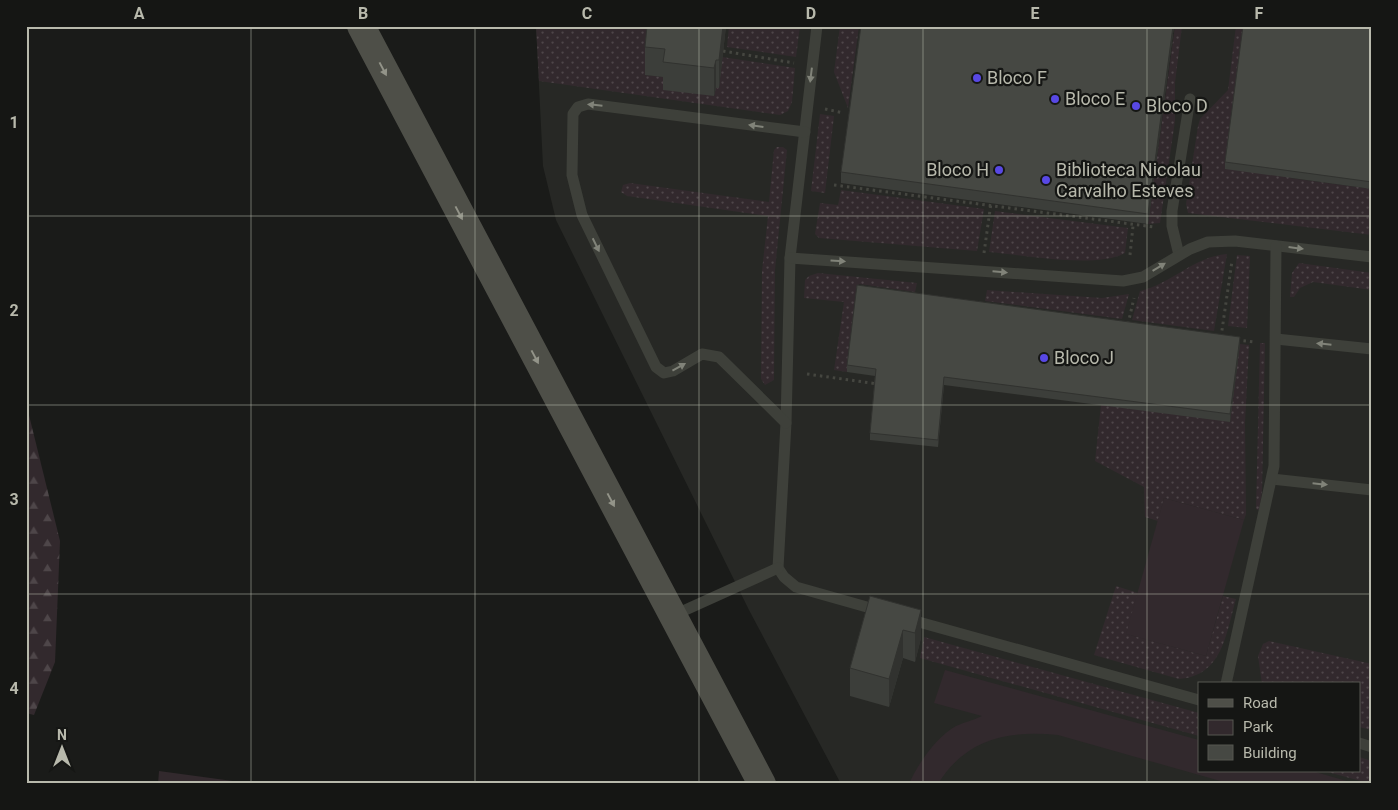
<svg xmlns="http://www.w3.org/2000/svg" width="1398" height="810" font-family="Roboto,sans-serif">
  <style>
    .built { fill: #272825; fill-rule: evenodd }
    .grass { fill: url(#grass-dots) }
    .forest { fill: url(#forest-firs) }
    .park { fill: #32292d }
    .lines { fill: none; stroke-linecap: round; stroke-linejoin: round }
    .path { stroke: #454640; stroke-width: 3; stroke-dasharray: 2.5 4; stroke-linecap: butt }
    .lane { stroke: #3e403a; stroke-width: 11 }
    .secondary { stroke: #4e4f48; stroke-width: 28 }
    .wall { fill: #3c3e3a }
    .shaded-wall { fill: #31322f }
    .building { fill: #464843; stroke: #31322f }
    .oneway { fill: #939489 }
    .oneway2 { fill: #818379 }
    .grid { fill: none; stroke: #b8b9ac; stroke-width: 1; stroke-opacity: 0.55 }
    .poi-dot { fill: #5848e4; stroke: #151614; stroke-width: 2 }
    .labels { text-anchor: middle; stroke-width: 4.5; stroke-linejoin: round; paint-order: stroke }
    .poi-label { font-size: 18px; fill: #b8b9ac; stroke: #151614; text-anchor: start }
    .neatline { fill: none; stroke: #b8b9ac; stroke-width: 2 }
    .grid-label { font-size: 16px; text-anchor: middle; font-weight: bold; fill: #b8b9ac }
  </style>
  <defs>
    <pattern id="grass-dots" width="8" height="8" patternUnits="userSpaceOnUse" patternTransform="scale(1.25)"><rect width="8" height="8" fill="#32292d"/><path d="M2 2h.1M6 6h.1" fill="none" stroke="#4e4649" stroke-width="1.8" stroke-linecap="round"/></pattern>
    <pattern id="forest-firs" width="22" height="20" patternUnits="userSpaceOnUse" patternTransform="scale(1.25)"><rect width="22" height="20" fill="#32292d"/><path d="M5 1l3.5 6h-7zM16 11l3.5 6h-7z" fill="#4e4649"/></pattern>
  </defs>
  <rect width="100%" height="100%" fill="#1a1b19"/>
  <path class="built" d="M 536,26 L 1372,26 L 1372,784 L 841,784 L 749,610 L 556,220 L 543,166 ZM 1199,684 L 1359,684 L 1359,771 L 1199,771 Z"/>
  <g class="grass">
    <path d="M 536,26 L 664,26 L 645,75 L 665,77 L 714,96 L 722,57 L 795,68 L 792,102 L 788,111 L 780,115 L 539,81 Z"/>
    <path d="M 729,26 L 800,26 L 796,57 L 727,47 Z"/>
    <path d="M 840,26 L 859,26 L 848,108 L 834,72 Z"/>
    <path d="M 1175,26 L 1182,26 L 1175,83 L 1175,121 L 1160,223 L 1148,224 Z"/>
    <path d="M 1236,26 L 1244,26 L 1290,178 L 1372,189 L 1372,235 L 1188,213 L 1186,204 L 1198,126 L 1200,119 L 1228,90 Z"/>
    <path d="M 820,114 L 834,116 L 825,193 L 811,191 Z"/>
    <path d="M 777,147 L 783,147 L 787,150 L 775,270 L 774,380 L 765,385 L 761,379 L 762,271 L 768,216 L 627,196 L 621,192 L 623,185 L 630,183 L 769,202 L 774,150 Z"/>
    <path d="M 841,190 L 984,209 L 977,251 L 819,238 L 815,234 L 820,203 L 838,205 Z"/>
    <path d="M 995,211 L 1128,228 L 1125,253 C 1097,269 1023,255 989,252 Z"/>
    <path d="M 1227,254 L 1214,331 L 1132,320 L 1140,291 C 1171,284 1195,256 1227,254 Z"/>
    <path d="M 1237,255 L 1250,256 L 1247,328 L 1228,326 Z"/>
    <path d="M 1299,263 L 1372,273 L 1372,290 L 1313,282 L 1300,288 L 1294,297 L 1290,297 L 1292,273 Z"/>
    <path d="M 818,273 L 917,283 L 915,292 L 859,284 L 847,372 L 834,370 L 844,302 L 804,298 L 805,280 L 809,276 Z"/>
    <path d="M 987,290 L 1102,298 L 1129,294 L 1122,319 L 985,301 Z"/>
    <path d="M 1260,343 L 1265,343 L 1262,492 L 1259,510 L 1256,509 Z"/>
    <path d="M 1240,344 L 1249,345 L 1245,423 L 1246,514 L 1244,520 L 1164,498 L 1158,521 L 1145,517 L 1144,487 L 1095,461 L 1101,405 Z"/>
    <path d="M 1116,586 L 1138,593 L 1127,634 L 1206,656 L 1223,596 L 1236,599 C 1226,633 1223,676 1179,679 L 1094,655 Z"/>
    <path d="M 924,637 L 1199,713 L 1199,736 L 920,658 Z"/>
    <path d="M 1269,641 L 1372,664 L 1372,730 L 1359,727 L 1359,684 L 1262,684 L 1258,656 L 1263,644 Z"/>
    <path d="M 1359,757 L 1372,761 L 1372,784 L 1324,771 L 1359,771 Z"/>
  </g>
  <path class="forest" d="M 26,403 L 60,541 L 55,662 L 34,715 L 26,713 Z"/>
  <g class="park">
    <path d="M 1164,498 L 1244,520 L 1206,656 L 1126,634 Z"/>
    <path d="M 945,670 L 1199,740 L 1199,771 L 1312,771 L 1357,784 L 1231,784 L 1058,735 C 1009,730 966,738 938,784 L 909,784 C 917,765 937,736 956,726 C 965,722 974,720 982,716 L 934,703 Z"/>
    <path d="M 159,771 L 255,784 L 158,784 Z"/>
  </g>
  <g class="lines">
    <g class="path">
      <path d="M 723,51 L 794,63"/>
      <path d="M 825,109 L 844,113"/>
      <path d="M 834,185 L 1154,227"/>
      <path d="M 984,253 L 991,203"/>
      <path d="M 1130,255 L 1133,226"/>
      <path d="M 1128,324 L 1134,298"/>
      <path d="M 1221,337 L 1232,261"/>
      <path d="M 1237,340 L 1254,342"/>
      <path d="M 807,374 L 878,384"/>
    </g>
    <g class="lane">
      <path d="M 817,26 L 790,258 L 786,423 L 778,568 L 784,577 L 796,587 L 881,611"/>
      <path d="M 1179,255 L 1172,226 L 1172,211 L 1190,99"/>
      <path d="M 790,258 L 1123,281 L 1143,277 L 1190,249 L 1208,242 L 1235,241 L 1372,257"/>
      <path d="M 1276,339 L 1372,349"/>
      <path d="M 786,423 L 719,357 L 702,354 L 673,371 L 664,373 L 656,367 L 582,215 L 572,175 L 573,114 L 578,107 L 588,104 L 805,132"/>
      <path d="M 1272,479 L 1372,490"/>
      <path d="M 672,616 L 778,568"/>
      <path d="M 908,619 L 1199,700"/>
      <path d="M 1226,684 L 1274,466 L 1276,246"/>
      <path d="M 1359,743 L 1372,747"/>
    </g>
    <path class="secondary" d="M 361,26 L 762,784"/>
  </g>
  <g class="wall">
    <path d="M 647,26 L 726,26 L 719,88 L 716,88 L 714,96 L 663,90 L 663,77 L 645,75 L 645,47 Z"/>
    <path d="M 861,26 L 1174,26 L 1148,224 L 841,183 L 841,172 Z"/>
    <path d="M 1372,26 L 1372,189 L 1225,169 L 1225,162 Z"/>
    <path d="M 1240,344 L 1230,422 L 944,385 L 938,447 L 870,440 L 870,433 L 875,376 L 847,372 L 847,365 Z"/>
    <path d="M 1372,555 L 1372,585 L 1369,585 L 1369,572 Z"/>
    <path d="M 870,596 L 921,638 L 915,662 L 903,658 L 889,707 L 850,696 L 850,668 Z"/>
  </g>
  <g class="shaded-wall">
    <path d="M 723,26 L 726,26 L 719,88 L 719,60 Z"/>
    <path d="M 1173,26 L 1174,26 L 1148,224 L 1148,214 Z"/>
    <path d="M 716,60 L 716,88 L 714,96 L 714,68 Z"/>
    <path d="M 1240,337 L 1240,344 L 1230,422 L 1230,414 Z"/>
    <path d="M 944,377 L 944,385 L 938,447 L 938,440 Z"/>
    <path d="M 921,610 L 921,638 L 915,662 L 915,633 Z"/>
    <path d="M 903,630 L 903,658 L 889,707 L 889,679 Z"/>
  </g>
  <g class="building">
    <path d="M 647,26 L 723,26 L 719,60 L 716,60 L 714,68 L 663,62 L 665,49 L 645,47 Z"/>
    <path d="M 861,26 L 1173,26 L 1148,214 L 841,172 Z"/>
    <path d="M 1243,26 L 1372,26 L 1372,182 L 1225,162 Z"/>
    <path d="M 857,285 L 1240,337 L 1230,414 L 944,377 L 938,440 L 870,433 L 876,369 L 847,365 Z"/>
    <path d="M 1372,555 L 1372,572 L 1369,572 Z"/>
    <path d="M 870,596 L 921,610 L 915,633 L 903,630 L 889,679 L 850,668 Z"/>
  </g>
  <defs><path id="oneway-solid" d="M-6-.8H1V-3.2L6.5 0L1 3.2V.8H-6Z" transform="scale(1.25)"/></defs>
  <g class="oneway">
    <use href="#oneway-solid" transform="translate(383 69) rotate(62)"/>
    <use href="#oneway-solid" transform="translate(459 213) rotate(62)"/>
    <use href="#oneway-solid" transform="translate(535 357) rotate(62)"/>
    <use href="#oneway-solid" transform="translate(611 500) rotate(62)"/>
  </g>
  <g class="oneway2">
    <use href="#oneway-solid" transform="translate(811 75) rotate(97)"/>
    <use href="#oneway-solid" transform="translate(595 105) rotate(-174)"/>
    <use href="#oneway-solid" transform="translate(756 126) rotate(-172)"/>
    <use href="#oneway-solid" transform="translate(596 245) rotate(64)"/>
    <use href="#oneway-solid" transform="translate(1296 248) rotate(7)"/>
    <use href="#oneway-solid" transform="translate(838 261) rotate(4)"/>
    <use href="#oneway-solid" transform="translate(1159 267) rotate(-31)"/>
    <use href="#oneway-solid" transform="translate(1000 272) rotate(5)"/>
    <use href="#oneway-solid" transform="translate(1324 344) rotate(-174)"/>
    <use href="#oneway-solid" transform="translate(679 367) rotate(-29)"/>
    <use href="#oneway-solid" transform="translate(1320 484) rotate(6)"/>
  </g>
  <path class="grid" d="M 251,26 L 251,784M 475,26 L 475,784M 699,26 L 699,784M 923,26 L 923,784M 1147,26 L 1147,784M 26,216 L 1372,216M 26,405 L 1372,405M 26,594 L 1372,594"/>
  <g class="poi-dot">
    <circle cx="977" cy="78" r="5"/>
    <circle cx="1055" cy="99" r="5"/>
    <circle cx="1136" cy="106" r="5"/>
    <circle cx="999" cy="170" r="5"/>
    <circle cx="1046" cy="180" r="5"/>
    <circle cx="1044" cy="358" r="5"/>
  </g>
  <g class="labels">
    <g class="poi-label">
      <text x="987" y="84">Bloco F</text>
      <text x="1065" y="105">Bloco E</text>
      <text x="1146" y="112">Bloco D</text>
      <text x="989" y="176" text-anchor="end">Bloco H</text>
      <text x="1056" y="176">Biblioteca Nicolau<tspan x="1056" dy="21">Carvalho Esteves</tspan></text>
      <text x="1054" y="364">Bloco J</text>
    </g>
  </g>
  <rect width="1398" height="810" fill="none" stroke="#151614" stroke-width="55"/>
  <rect x="1198" y="682" width="162" height="90" fill="#151614" stroke="#565751"/>
  <rect x="1208" y="699" width="25" height="8" fill="#4e4f48" stroke="#565751"/>
  <text x="1243" y="708" font-size="15" fill="#b8b9ac">Road</text>
  <rect x="1208" y="720" width="25" height="15" fill="#32292d" stroke="#565751"/>
  <text x="1243" y="732" font-size="15" fill="#b8b9ac">Park</text>
  <rect x="1208" y="745" width="25" height="15" fill="#464843" stroke="#565751"/>
  <text x="1243" y="758" font-size="15" fill="#b8b9ac">Building</text>
  <g transform="translate(62 748)" stroke="#151614" stroke-width="4" paint-order="stroke">
  <path d="M0-4L9 19L0 12L-9 19Z" fill="#b8b9ac"/>
  <text y="-8" font-size="14" font-weight="bold" text-anchor="middle" fill="#b8b9ac">N</text>
  </g>
  <rect x="28" y="28" width="1342" height="754" class="neatline"/>
  <g class="grid-label">
    <text x="139" y="19">A</text>
    <text x="363" y="19">B</text>
    <text x="587" y="19">C</text>
    <text x="811" y="19">D</text>
    <text x="1035" y="19">E</text>
    <text x="1259" y="19">F</text>
    <text x="14" y="128">1</text>
    <text x="14" y="316">2</text>
    <text x="14" y="505">3</text>
    <text x="14" y="694">4</text>
  </g>
</svg>
